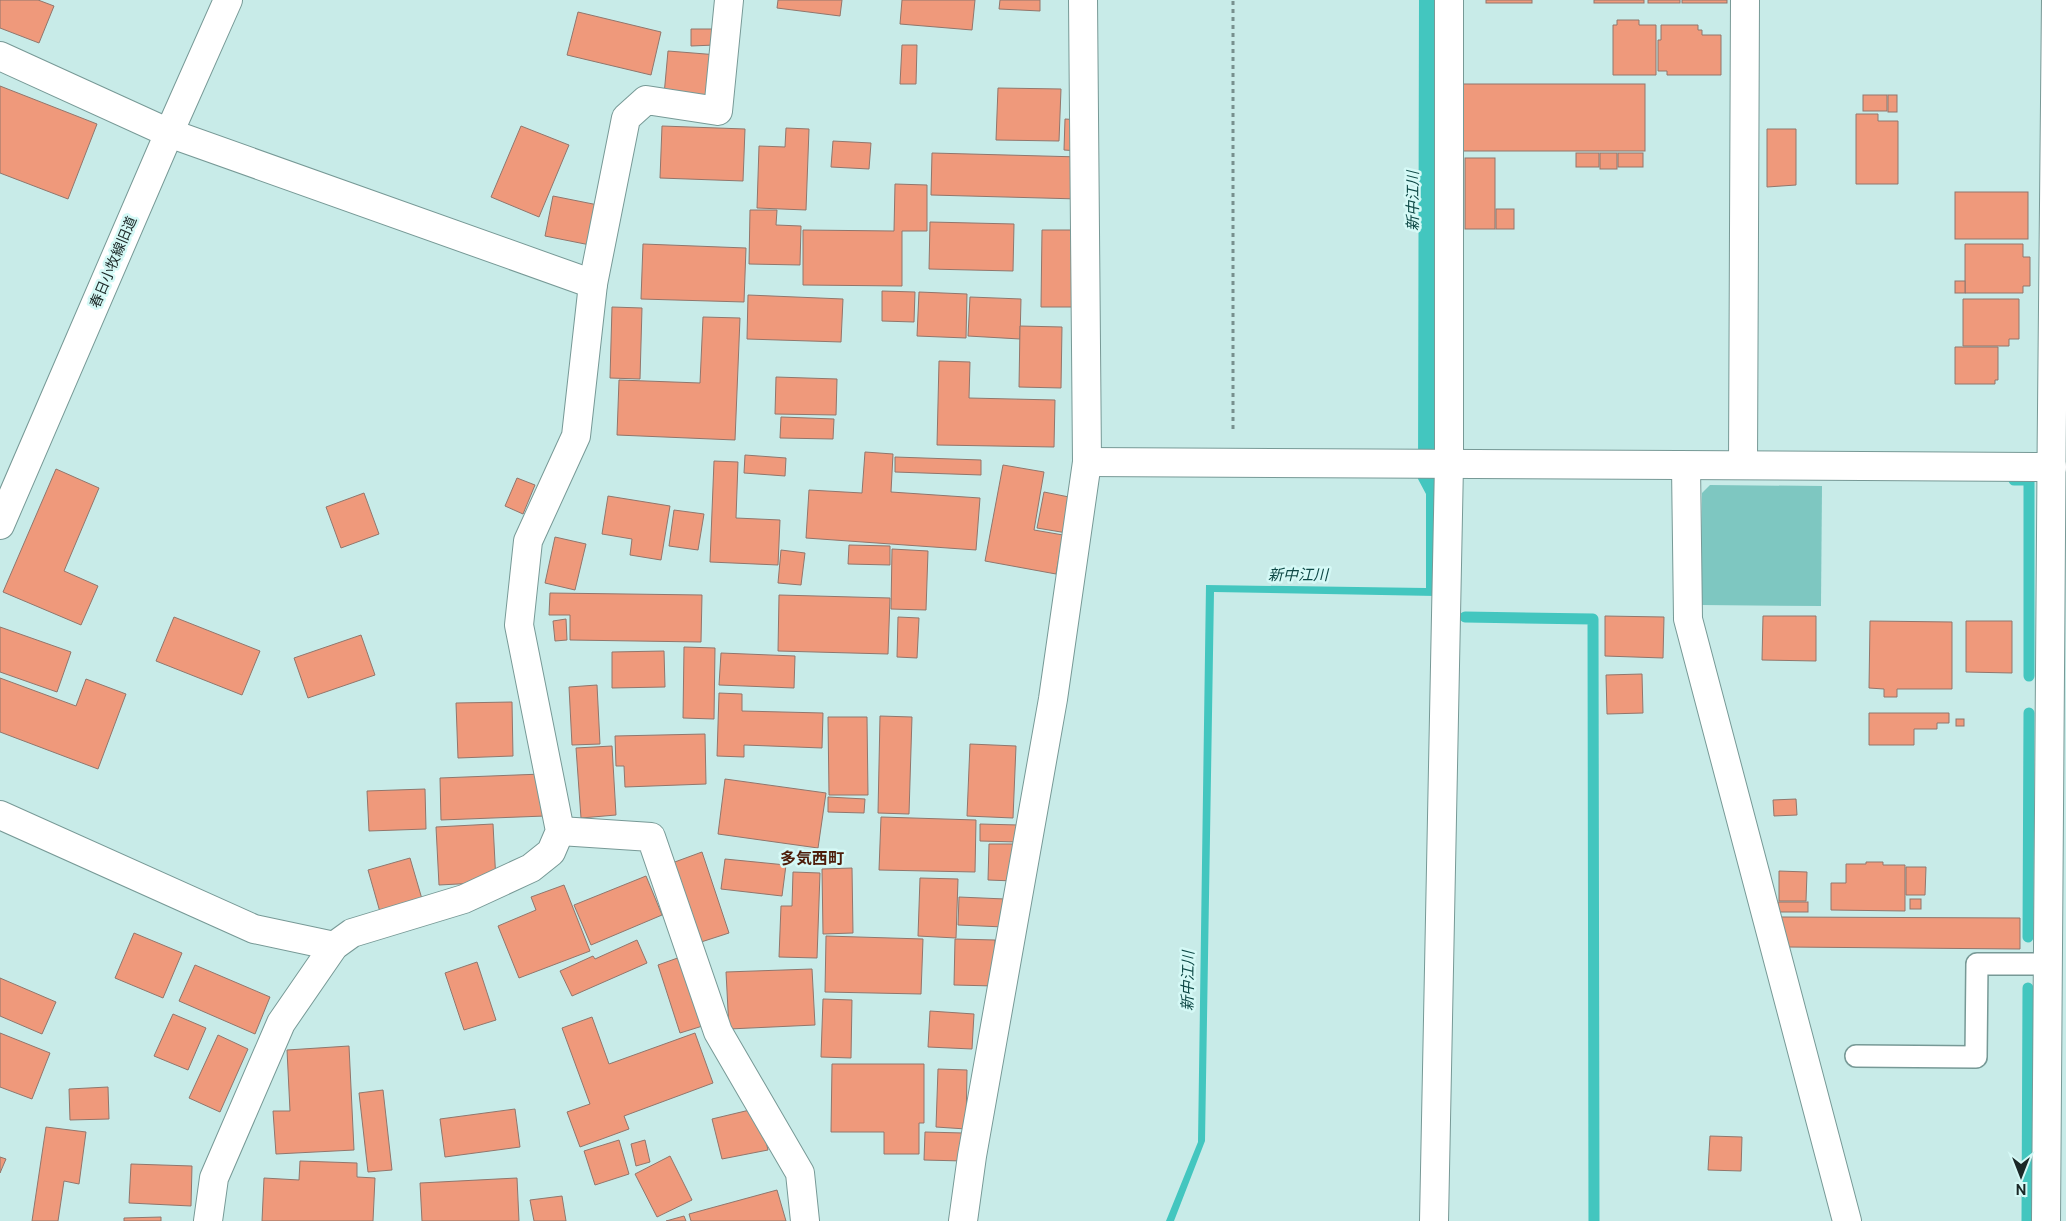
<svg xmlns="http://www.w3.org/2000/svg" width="2066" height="1221" font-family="'Public Sans','Noto Sans JP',sans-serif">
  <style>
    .green { fill: #7ec7c1 }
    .water { fill: #43c6bf }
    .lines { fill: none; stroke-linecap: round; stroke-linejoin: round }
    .stream { stroke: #43c6bf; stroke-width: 11 }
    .building { fill: #ef997b; stroke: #91766c }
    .service-casing { stroke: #779996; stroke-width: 24 }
    .minor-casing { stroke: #779996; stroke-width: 30 }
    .tertiary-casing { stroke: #779996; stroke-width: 30 }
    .path { stroke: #77908e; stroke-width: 3; stroke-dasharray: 4 4; stroke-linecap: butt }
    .service { stroke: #fff; stroke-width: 21 }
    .minor { stroke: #fff; stroke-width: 28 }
    .tertiary { stroke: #fff; stroke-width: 28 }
    .labels { text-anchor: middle; stroke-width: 5; stroke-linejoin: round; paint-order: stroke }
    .street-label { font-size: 14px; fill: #1b2827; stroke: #d5f9f6 }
    .water-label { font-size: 15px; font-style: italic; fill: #0e4845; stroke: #d5f9f6 }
    .quarter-label { font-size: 16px; font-weight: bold; fill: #4d1c09; stroke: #d5f9f6 }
  </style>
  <rect width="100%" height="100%" fill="#c8ebe8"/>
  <path class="green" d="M 1710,485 L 1822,486 L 1821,606 L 1701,605 L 1702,493 Z"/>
  <path class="water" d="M 1419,0 L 1436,0 L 1437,596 L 1214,592 L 1205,1141 L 1174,1221 L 1166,1221 L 1198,1142 L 1206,585 L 1426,588 L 1426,494 L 1418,479 Z"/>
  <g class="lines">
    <g class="stream">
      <path d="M 2014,480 L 2029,480 L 2029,676"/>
      <path d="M 1465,617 L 1593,619 L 1594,1221"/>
      <path d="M 2028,937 L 2029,713"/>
      <path d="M 2027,1221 L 2028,988"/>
    </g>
  </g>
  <g class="building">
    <path d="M 0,0 L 38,0 L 54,6 L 39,43 L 0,28 Z"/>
    <path d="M 778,0 L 842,0 L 840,16 L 777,8 Z"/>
    <path d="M 902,0 L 975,0 L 972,30 L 900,24 Z"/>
    <path d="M 1000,0 L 1040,0 L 1040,11 L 999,9 Z"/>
    <rect x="1486" y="0" width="46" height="3"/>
    <rect x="1594" y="0" width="50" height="3"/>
    <rect x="1648" y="0" width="32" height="3"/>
    <rect x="1682" y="0" width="45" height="3"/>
    <path d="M 578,12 L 661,32 L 651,75 L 567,55 Z"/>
    <path d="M 1617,20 L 1639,20 L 1639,25 L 1656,25 L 1656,75 L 1613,75 L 1613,25 L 1617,25 Z"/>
    <path d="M 1661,25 L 1698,25 L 1698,30 L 1702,30 L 1702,35 L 1721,35 L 1721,75 L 1667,75 L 1667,71 L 1658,71 L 1658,40 L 1661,40 Z"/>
    <path d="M 691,29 L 715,29 L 715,45 L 691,46 Z"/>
    <path d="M 902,45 L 917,45 L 916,84 L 900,84 Z"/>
    <path d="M 668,51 L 718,55 L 714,100 L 664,95 Z"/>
    <rect x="1463" y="84" width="182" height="67"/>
    <path d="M 0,86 L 97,124 L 68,199 L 0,173 Z"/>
    <path d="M 998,88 L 1061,89 L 1059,141 L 996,140 Z"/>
    <rect x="1863" y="95" width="24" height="16"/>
    <rect x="1888" y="95" width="9" height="17"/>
    <path d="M 1856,114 L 1878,114 L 1878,121 L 1898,121 L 1898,184 L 1856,184 Z"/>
    <path d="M 1065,119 L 1081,120 L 1080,151 L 1064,150 Z"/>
    <path d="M 521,126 L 569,145 L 539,217 L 491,197 Z"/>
    <path d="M 662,126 L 745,129 L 743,181 L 660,178 Z"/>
    <path d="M 786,128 L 809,129 L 806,210 L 757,208 L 759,146 L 785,147 Z"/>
    <path d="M 1767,129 L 1796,129 L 1796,185 L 1767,187 Z"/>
    <path d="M 833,141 L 871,143 L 869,169 L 831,167 Z"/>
    <path d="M 932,153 L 1080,157 L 1079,199 L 931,195 Z"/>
    <rect x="1576" y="153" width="23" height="14"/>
    <rect x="1600" y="153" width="17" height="16"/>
    <rect x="1618" y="153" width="25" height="14"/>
    <rect x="1465" y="158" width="30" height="71"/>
    <path d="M 895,184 L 927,185 L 927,231 L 902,231 L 902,286 L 803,285 L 803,230 L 894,231 Z"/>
    <rect x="1955" y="192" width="73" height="47"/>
    <path d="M 553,196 L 598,205 L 590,245 L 545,236 Z"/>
    <rect x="1496" y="209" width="18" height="20"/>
    <path d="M 750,210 L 777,210 L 776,225 L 801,226 L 800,265 L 749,264 Z"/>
    <path d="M 930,222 L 1014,224 L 1013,271 L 929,269 Z"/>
    <path d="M 1042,230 L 1079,230 L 1078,307 L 1041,307 Z"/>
    <path d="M 643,244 L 746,248 L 744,302 L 641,299 Z"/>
    <path d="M 1965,244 L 2023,244 L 2023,257 L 2030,257 L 2030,286 L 2023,286 L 2023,293 L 1965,293 Z"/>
    <rect x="1955" y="281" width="10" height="12"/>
    <path d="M 882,291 L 915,292 L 914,322 L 882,321 Z"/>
    <path d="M 919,292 L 967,294 L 966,338 L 917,336 Z"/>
    <path d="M 748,295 L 843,299 L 841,342 L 747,339 Z"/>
    <path d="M 970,297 L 1021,299 L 1020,339 L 968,336 Z"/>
    <path d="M 1963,299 L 2019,299 L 2019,339 L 2009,339 L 2009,346 L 1963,346 Z"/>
    <path d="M 612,307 L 642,308 L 640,379 L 610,378 Z"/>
    <path d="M 703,317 L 740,318 L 735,440 L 617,435 L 619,380 L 700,383 Z"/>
    <path d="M 1020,326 L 1062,327 L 1061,388 L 1019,387 Z"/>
    <path d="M 1955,347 L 1998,347 L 1998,380 L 1995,380 L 1995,384 L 1955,384 Z"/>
    <path d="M 939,361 L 970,362 L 969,398 L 1055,400 L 1054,447 L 937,445 Z"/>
    <path d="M 776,377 L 837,379 L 836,415 L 775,414 Z"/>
    <path d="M 781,417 L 834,419 L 833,439 L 780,438 Z"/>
    <path d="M 865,452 L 893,454 L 891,492 L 980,498 L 976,550 L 806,538 L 809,490 L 862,493 Z"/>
    <path d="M 745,455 L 786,458 L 785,476 L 744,473 Z"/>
    <path d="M 895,457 L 981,460 L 981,475 L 895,472 Z"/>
    <path d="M 714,461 L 738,462 L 736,518 L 780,520 L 778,565 L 710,562 Z"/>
    <path d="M 1003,465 L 1044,472 L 1034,530 L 1063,535 L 1056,574 L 985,561 Z"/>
    <path d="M 56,469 L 99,488 L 64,571 L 98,586 L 81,625 L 3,592 Z"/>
    <path d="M 517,478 L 535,485 L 523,514 L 505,506 Z"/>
    <path d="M 1044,492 L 1074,498 L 1067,533 L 1037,528 Z"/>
    <path d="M 364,493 L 379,534 L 341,548 L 326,507 Z"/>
    <path d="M 608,496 L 670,506 L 661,560 L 630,555 L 632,539 L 602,534 Z"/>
    <path d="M 674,510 L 704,514 L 698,550 L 669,546 Z"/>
    <path d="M 555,537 L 586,544 L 575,590 L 545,583 Z"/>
    <path d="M 849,545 L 890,546 L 890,565 L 848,564 Z"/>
    <path d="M 892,549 L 928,551 L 926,610 L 891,609 Z"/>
    <path d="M 781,550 L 805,553 L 801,585 L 778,583 Z"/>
    <path d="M 550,593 L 702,595 L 701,642 L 570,640 L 570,615 L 549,615 Z"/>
    <path d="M 779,595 L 890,598 L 888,654 L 778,651 Z"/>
    <path d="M 1605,616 L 1664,617 L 1663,658 L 1605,656 Z"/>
    <path d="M 1763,616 L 1816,616 L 1816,661 L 1762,660 Z"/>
    <path d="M 174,617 L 260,651 L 242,695 L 156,661 Z"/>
    <path d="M 898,617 L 919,618 L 917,658 L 897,657 Z"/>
    <path d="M 566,619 L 567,640 L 555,641 L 553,621 Z"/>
    <path d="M 1870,621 L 1952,622 L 1952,689 L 1897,689 L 1897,697 L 1884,697 L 1884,689 L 1869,688 Z"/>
    <path d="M 1966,621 L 2012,621 L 2012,673 L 1966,672 Z"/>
    <path d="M 0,627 L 71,652 L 57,692 L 0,672 Z"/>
    <path d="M 361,635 L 375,675 L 308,698 L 294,658 Z"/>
    <path d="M 684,647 L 715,648 L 714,719 L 683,718 Z"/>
    <path d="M 664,651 L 665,687 L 612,688 L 612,652 Z"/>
    <path d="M 721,653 L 795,656 L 794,688 L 719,685 Z"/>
    <path d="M 1642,674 L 1643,713 L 1607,714 L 1606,675 Z"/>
    <path d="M 0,678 L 76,706 L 86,679 L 126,694 L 98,769 L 0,732 Z"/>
    <path d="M 597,685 L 600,744 L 572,745 L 569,687 Z"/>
    <path d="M 719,693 L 742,694 L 742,711 L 823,713 L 822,748 L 744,745 L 744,757 L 717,756 Z"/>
    <path d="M 512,702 L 513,756 L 458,758 L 456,703 Z"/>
    <path d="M 1869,713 L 1949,713 L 1949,723 L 1937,723 L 1937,729 L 1914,729 L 1914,745 L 1869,745 Z"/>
    <path d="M 880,716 L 912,717 L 909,814 L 878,813 Z"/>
    <path d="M 828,717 L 867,717 L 868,795 L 829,795 Z"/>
    <rect x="1956" y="719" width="8" height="7"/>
    <path d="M 705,734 L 706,784 L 625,787 L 624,766 L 616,766 L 615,736 Z"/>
    <path d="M 970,744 L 1016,746 L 1013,818 L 967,816 Z"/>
    <path d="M 612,746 L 616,815 L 581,818 L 576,748 Z"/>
    <path d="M 542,774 L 545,816 L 441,820 L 440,778 Z"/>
    <path d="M 725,779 L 826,793 L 818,848 L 718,834 Z"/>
    <path d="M 425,789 L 426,829 L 369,831 L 367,791 Z"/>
    <path d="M 828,797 L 865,799 L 864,813 L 828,812 Z"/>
    <path d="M 1796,799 L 1797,815 L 1774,816 L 1773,800 Z"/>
    <path d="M 881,817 L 976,820 L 975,872 L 879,870 Z"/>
    <path d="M 493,824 L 496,882 L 439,885 L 436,827 Z"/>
    <path d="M 980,824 L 1018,825 L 1018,842 L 980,841 Z"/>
    <path d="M 989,844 L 1015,844 L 1014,881 L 988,880 Z"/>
    <path d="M 702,852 L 729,933 L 698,943 L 672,863 Z"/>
    <path d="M 410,858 L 422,899 L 380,912 L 368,870 Z"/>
    <path d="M 725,859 L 786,865 L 782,896 L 721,889 Z"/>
    <path d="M 1866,862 L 1883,862 L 1883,865 L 1905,865 L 1905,911 L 1831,910 L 1831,883 L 1846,883 L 1846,864 L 1866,864 Z"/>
    <path d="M 1906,867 L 1926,867 L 1925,895 L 1906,895 Z"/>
    <path d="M 852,868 L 853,933 L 823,934 L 822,869 Z"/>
    <path d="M 1779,871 L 1807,872 L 1806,901 L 1779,901 Z"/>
    <path d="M 793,872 L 820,873 L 817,958 L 779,957 L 781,906 L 792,906 Z"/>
    <path d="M 646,876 L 662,915 L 591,945 L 574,905 Z"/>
    <path d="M 920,878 L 958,879 L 956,938 L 918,936 Z"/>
    <path d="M 564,885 L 590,951 L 519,978 L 498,926 L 536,910 L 531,897 Z"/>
    <path d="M 959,897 L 1005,899 L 1004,927 L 958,925 Z"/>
    <rect x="1910" y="899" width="11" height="10"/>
    <rect x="1778" y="902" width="30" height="10"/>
    <path d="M 1781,917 L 2020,918 L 2020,949 L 1788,947 Z"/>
    <path d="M 134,933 L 182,953 L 163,998 L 115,978 Z"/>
    <path d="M 826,936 L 923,939 L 921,994 L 825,992 Z"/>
    <path d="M 955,939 L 995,940 L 994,986 L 954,985 Z"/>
    <path d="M 637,940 L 647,963 L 572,996 L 560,971 L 593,956 L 595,959 Z"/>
    <path d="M 686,955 L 709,1024 L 680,1033 L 658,965 Z"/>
    <path d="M 477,962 L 496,1020 L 464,1030 L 445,973 Z"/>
    <path d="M 195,965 L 270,997 L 255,1034 L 179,1001 Z"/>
    <path d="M 812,969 L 815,1025 L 729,1029 L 726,972 Z"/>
    <path d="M 0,978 L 56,1002 L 42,1034 L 0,1016 Z"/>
    <path d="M 823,999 L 852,1000 L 851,1058 L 821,1057 Z"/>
    <path d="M 930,1011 L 974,1014 L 972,1049 L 928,1047 Z"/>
    <path d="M 173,1014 L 206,1028 L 188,1070 L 154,1056 Z"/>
    <path d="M 592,1017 L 609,1064 L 695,1033 L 713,1083 L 624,1116 L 629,1129 L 580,1147 L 567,1112 L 590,1104 L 562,1028 Z"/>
    <path d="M 0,1033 L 50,1053 L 32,1099 L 0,1087 Z"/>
    <path d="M 218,1035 L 248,1049 L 220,1112 L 189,1098 Z"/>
    <path d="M 349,1046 L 354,1150 L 276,1154 L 273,1111 L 290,1111 L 287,1050 Z"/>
    <path d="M 832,1064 L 924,1064 L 924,1123 L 919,1123 L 919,1154 L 884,1154 L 884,1132 L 831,1132 Z"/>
    <path d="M 938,1069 L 967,1070 L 966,1129 L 936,1127 Z"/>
    <path d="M 108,1087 L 109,1119 L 70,1120 L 69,1089 Z"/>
    <path d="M 383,1090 L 392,1170 L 368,1172 L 359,1093 Z"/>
    <path d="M 758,1108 L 768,1150 L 722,1159 L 712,1119 Z"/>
    <path d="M 515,1109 L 520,1147 L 445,1157 L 440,1119 Z"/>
    <path d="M 46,1127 L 86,1132 L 79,1184 L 64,1181 L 58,1221 L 32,1221 Z"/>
    <path d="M 925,1132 L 963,1133 L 963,1161 L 924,1160 Z"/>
    <path d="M 1710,1136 L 1742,1137 L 1741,1171 L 1708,1170 Z"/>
    <path d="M 619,1140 L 629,1174 L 595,1185 L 584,1151 Z"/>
    <path d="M 645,1140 L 650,1162 L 636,1166 L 631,1144 Z"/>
    <path d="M 670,1156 L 692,1200 L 657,1217 L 635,1174 Z"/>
    <path d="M 0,1157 L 6,1159 L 0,1173 Z"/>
    <path d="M 300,1161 L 357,1163 L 357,1177 L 375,1178 L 373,1221 L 262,1221 L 264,1178 L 299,1180 Z"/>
    <path d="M 131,1164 L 192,1166 L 191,1206 L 129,1203 Z"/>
    <path d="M 517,1178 L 519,1221 L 422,1221 L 420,1183 Z"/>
    <path d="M 777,1190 L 786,1221 L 691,1221 L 689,1214 Z"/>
    <path d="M 562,1196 L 566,1221 L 534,1221 L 530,1200 Z"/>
    <path d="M 684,1216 L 686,1221 L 666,1221 Z"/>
    <path d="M 161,1217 L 161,1221 L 124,1221 L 124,1218 Z"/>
  </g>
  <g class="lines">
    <g class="service-casing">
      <path id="service" d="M 1856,1056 L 1976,1057 L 1977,964 L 2046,964"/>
    </g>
    <g class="minor-casing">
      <g id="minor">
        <path d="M 0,56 L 169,133 L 593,284"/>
        <path d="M 1087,462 L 2052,467"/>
        <path d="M 1743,465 L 1745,0"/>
        <path d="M 1686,466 L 1688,619 L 1847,1221"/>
        <path d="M 0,815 L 254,929 L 334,946"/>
        <path d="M 560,831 L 651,837 L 718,1032 L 800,1173 L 805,1221"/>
        <path d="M 208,1221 L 214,1178 L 281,1023 L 334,946 L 352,933 L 464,899 L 531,868 L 551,852 L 560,831 L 519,625 L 528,541 L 576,436 L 593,284 L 626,118 L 646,100 L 718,111 L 729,0"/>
        <path d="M 963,1221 L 972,1156 L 1053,699 L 1087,462 L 1083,0"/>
        <path d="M 1434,1221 L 1449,464 L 1449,0"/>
        <path d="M 2046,1221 C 2046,814 2053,407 2056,0"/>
      </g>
    </g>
    <g class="tertiary-casing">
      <path id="tertiary" d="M 0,525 L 169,133 L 228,0"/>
    </g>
    <path class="path" d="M 1233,429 L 1233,0"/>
    <use href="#service" class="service"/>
    <use href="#minor" class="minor"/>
    <use href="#tertiary" class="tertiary"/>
  </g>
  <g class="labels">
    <g class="street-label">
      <text transform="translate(113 262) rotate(-67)" y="5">春日小牧線旧道</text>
    </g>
    <g class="water-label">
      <text transform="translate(1413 201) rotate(-90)" y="5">新中江川</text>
      <text x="1298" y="580">新中江川</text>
      <text transform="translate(1188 981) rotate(-89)" y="5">新中江川</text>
    </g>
    <g class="quarter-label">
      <text x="812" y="864">多気西町</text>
    </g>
  </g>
  <g transform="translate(2021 1176) rotate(180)" stroke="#d5f9f6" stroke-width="4" paint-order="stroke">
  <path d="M0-4L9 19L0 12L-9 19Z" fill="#1b2827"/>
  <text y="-8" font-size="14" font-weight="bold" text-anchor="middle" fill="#1b2827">N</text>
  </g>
</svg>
